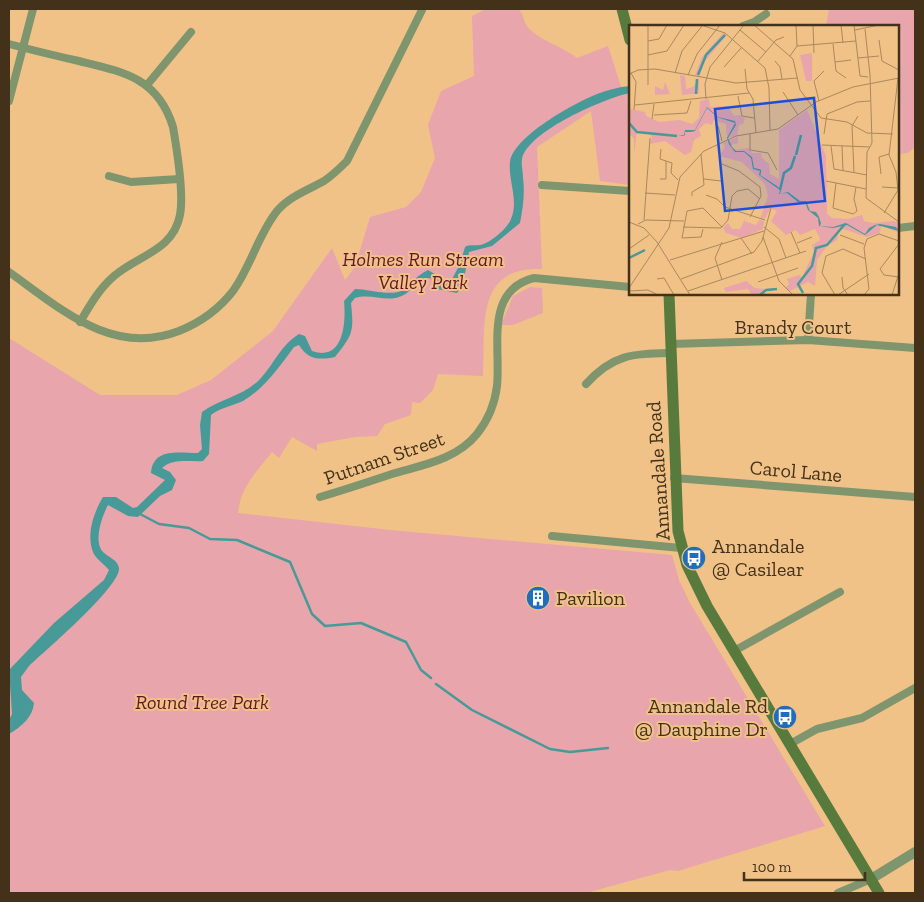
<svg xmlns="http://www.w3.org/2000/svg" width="924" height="902" font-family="'Zilla Slab',serif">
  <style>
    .green { fill: #e8a5ab }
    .water { fill: #479a98 }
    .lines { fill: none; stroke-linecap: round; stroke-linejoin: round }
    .stream { stroke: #479a98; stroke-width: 2.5 }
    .minor { stroke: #7e956d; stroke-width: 8 }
    .tertiary { stroke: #7e956d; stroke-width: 10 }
    .secondary { stroke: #587a3d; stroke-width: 11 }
    .labels { text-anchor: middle; stroke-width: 4; stroke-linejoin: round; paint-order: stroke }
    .park-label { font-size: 20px; font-style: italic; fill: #631527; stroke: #f0c288 }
    .street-label { font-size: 20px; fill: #433119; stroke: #f0c288 }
    .poi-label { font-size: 20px; fill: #433119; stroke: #f0c288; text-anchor: start }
    .inset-river { fill: none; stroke: #479a98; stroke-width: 2.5 }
    .inset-road { fill: none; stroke: #ab885c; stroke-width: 1 }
    .view { fill: #1d4ed8; fill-opacity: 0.15; stroke: #1d4ed8; stroke-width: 2.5 }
    .inset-edge { fill: none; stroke: #433119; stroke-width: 2.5 }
  </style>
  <rect width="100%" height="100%" fill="#f0c288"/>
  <g class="green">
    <path d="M 486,9 L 518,9 C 524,14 523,20 527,26 C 539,41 562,46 577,58 L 608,46 L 622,90 L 630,92 L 630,185 L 600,181 L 591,111 L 537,147 L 542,269 C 473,266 486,330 483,376 L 438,374 L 433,390 L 420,403 L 412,402 L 411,415 L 385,424 L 377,436 L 355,437 L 317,444 L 317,451 L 292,437 L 279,458 L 272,452 C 256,473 241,486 238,513 L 390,530 L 672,555 L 679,580 L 690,603 L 825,826 L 678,871 L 670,870 L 586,893 L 9,893 L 9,338 L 100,395 L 177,395 L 211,380 L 273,331 L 332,248 L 345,280 L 355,267 L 370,217 L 406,207 L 421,192 L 435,158 L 428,125 L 441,91 L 474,76 L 472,16 Z"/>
    <path d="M 829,9 L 915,9 L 915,147 L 908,153 L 898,154 L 898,26 L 826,26 Z"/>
    <path d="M 530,287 L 542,288 L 543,313 L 513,325 L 501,325 L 513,296 Z"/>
  </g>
  <path class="water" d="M 630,86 L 630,93 C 605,98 528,131 522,159 C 521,165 523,171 523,178 C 525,193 523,208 520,223 L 492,246 L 469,252 L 463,284 L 457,293 L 437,289 L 434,280 L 429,278 C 416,279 411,294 399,297 C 385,302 370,293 355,298 L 351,303 C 354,332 353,334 335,357 C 319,360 308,360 299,345 L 294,347 C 279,367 265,388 243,401 C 232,406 220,408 211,415 L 209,454 L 203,461 C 189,462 173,458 162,468 L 170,472 L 176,480 L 172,490 L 160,496 L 138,517 L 128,516 L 108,505 C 102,516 93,542 103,552 C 109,558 117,559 119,568 C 121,586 45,651 29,666 L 21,677 L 22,690 L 34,703 C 33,717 21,727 9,734 L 9,720 L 12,714 L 9,670 L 54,623 L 104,580 L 109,570 C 104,564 95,558 93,552 C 86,534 94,512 103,497 L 116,497 L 133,508 L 137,507 L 165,480 L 151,473 C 153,447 179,453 198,453 L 202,449 L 200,425 L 202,412 C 220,399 244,396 260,379 C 274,364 281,345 299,334 L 305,336 L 312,351 C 344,362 346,322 344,301 L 355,289 C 368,289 392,297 403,290 C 412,283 416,276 428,270 L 438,276 L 442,283 L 450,283 L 460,264 L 465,247 C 470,244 474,246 480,245 C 489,244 508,228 511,219 C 519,201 508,180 510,162 C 513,137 574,103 597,94 C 607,90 619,87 630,86 Z"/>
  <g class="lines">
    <g class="stream">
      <path d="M 140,514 L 159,524 L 189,528 L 210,539 L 237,540 L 290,562 L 312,614 L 325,626 L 361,623 L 406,642 L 421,670 L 431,678"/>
      <path d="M 436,684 L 472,710 L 550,749 L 570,752 L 608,748"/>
    </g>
    <g class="minor">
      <path d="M 743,26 L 754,22 L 766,14"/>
      <path d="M 9,44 C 32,50 56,56 79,61 C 124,72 158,78 173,127 C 177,150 184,194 180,215 C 173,251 138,255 114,276 C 99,289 90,305 80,322"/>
      <path d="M 147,85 L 191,32"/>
      <path d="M 9,101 L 33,9"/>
      <path d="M 109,176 L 131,182 L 179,179"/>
      <path d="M 542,185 L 630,191"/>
      <path d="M 898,228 L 915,226"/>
      <path d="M 9,272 C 60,308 112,357 179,331 C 199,323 219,309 233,291 C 251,266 258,235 277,211 C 290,196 308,190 324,181 C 333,175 340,168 347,161 L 422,10"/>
      <path d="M 808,340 L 811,294"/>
      <path d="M 670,344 L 808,340 L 915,348"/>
      <path d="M 586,384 C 613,354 632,354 671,353"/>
      <path d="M 674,478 L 915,497"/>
      <path d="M 320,497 C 344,490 368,482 392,474 C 422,465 456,460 477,434 C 488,420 495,403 497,386 C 501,348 484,290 534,278 L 630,287"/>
      <path d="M 552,536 L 681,548"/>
      <path d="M 734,651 L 840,592"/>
      <path d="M 790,744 L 817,729 L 862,718 L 915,688"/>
      <path d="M 838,893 L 871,879"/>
    </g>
    <path class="tertiary" d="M 871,879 L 915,852"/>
    <g class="secondary">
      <path d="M 622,9 L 630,40"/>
      <path d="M 669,294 L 678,531 L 687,565 L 707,606 L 879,893"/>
    </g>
  </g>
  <defs>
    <g id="bus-disc" transform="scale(1.25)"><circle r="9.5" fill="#1f6dbc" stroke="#f0c288"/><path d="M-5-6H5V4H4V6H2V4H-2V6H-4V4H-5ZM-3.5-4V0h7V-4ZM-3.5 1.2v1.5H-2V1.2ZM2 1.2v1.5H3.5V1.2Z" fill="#fff"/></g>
    <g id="building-disc" transform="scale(1.25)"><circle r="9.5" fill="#1f6dbc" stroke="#f0c288"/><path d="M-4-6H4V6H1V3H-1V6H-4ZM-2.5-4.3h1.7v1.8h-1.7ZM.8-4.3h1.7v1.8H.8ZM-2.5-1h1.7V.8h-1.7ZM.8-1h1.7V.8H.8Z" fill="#fff"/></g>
  </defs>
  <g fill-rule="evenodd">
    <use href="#bus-disc" x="694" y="558"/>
    <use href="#building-disc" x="538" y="598"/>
    <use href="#bus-disc" x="785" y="717"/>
  </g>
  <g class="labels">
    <g class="park-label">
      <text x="423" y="266">Holmes Run Stream<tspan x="423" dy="23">Valley Park</tspan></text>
      <text x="202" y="709">Round Tree Park</text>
    </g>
    <g class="street-label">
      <text x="793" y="334">Brandy Court</text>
      <text transform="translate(384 458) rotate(-19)" y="7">Putnam Street</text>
      <text transform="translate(658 471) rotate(-94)" y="7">Annandale Road</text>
      <text transform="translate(796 471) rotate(5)" y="7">Carol Lane</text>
    </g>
    <g class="poi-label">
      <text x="712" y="553">Annandale<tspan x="712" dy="23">@ Casilear</tspan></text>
      <text x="556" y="605">Pavilion</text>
      <text x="768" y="713" text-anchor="end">Annandale Rd<tspan x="768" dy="23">@ Dauphine Dr</tspan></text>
    </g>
  </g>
  <g transform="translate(629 25)">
    <rect width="270" height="270" fill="#f0c288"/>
    <path d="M 94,8 L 98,10 L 76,36 L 70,51 L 66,50 L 73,32 ZM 183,28 L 183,56 L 177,56 L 171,30 ZM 51,50 L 56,51 L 57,64 L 64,62 L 70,54 L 70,68 L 53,70 ZM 36,57 L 41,69 L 26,70 L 26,61 L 34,65 ZM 80,74 L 81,82 L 99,81 L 105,91 L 111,90 L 116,94 L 114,99 L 110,100 L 108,110 L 98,113 L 97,99 L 85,95 L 83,100 L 77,98 L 70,104 L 72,111 L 65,115 L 62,127 L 56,130 L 36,116 L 20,119 L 23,113 L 21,109 L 8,105 L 5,130 L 5,114 L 0,108 L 0,84 L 16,87 L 17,91 L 30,97 L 51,95 L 63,99 L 70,93 L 71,76 ZM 178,85 L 197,131 L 198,189 L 203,193 L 219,194 L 233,190 L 235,196 L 244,198 L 265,196 L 270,198 L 270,208 L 252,200 L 251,208 L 238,212 L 214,204 L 210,206 L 208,215 L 198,221 L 188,235 L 186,261 L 179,257 L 161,266 L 156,263 L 160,259 L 158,254 L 170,250 L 173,252 L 185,227 L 183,220 L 191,215 L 190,211 L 186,204 L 171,210 L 167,205 L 157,210 L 142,196 L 148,186 L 142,183 L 136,193 L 131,194 L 139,171 L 136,159 L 113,137 L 90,131 L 96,122 L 94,118 L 109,112 L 109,118 L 102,120 L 106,125 L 120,123 L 123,128 L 132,128 L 133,133 L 140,139 L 141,149 L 150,154 L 150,105 ZM 130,195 L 135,196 L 134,204 L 113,213 L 97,208 L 94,203 L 99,198 L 103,204 L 111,204 L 115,196 L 127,200 ZM 117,256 L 126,263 L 135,264 L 135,270 L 123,270 L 119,264 L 97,267 L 95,263 Z" fill="#e8a5ab"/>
    <path d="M 78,82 L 89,92 L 106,96 L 107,100 L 99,113 L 103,122 L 107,126 L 115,126 L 123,132 L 125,143 L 130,144 L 132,145 L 132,148 L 131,150 L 148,161 L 152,165 L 151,169 L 159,167 L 171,176 L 177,176 L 181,186 L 187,187 L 190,192 L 192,198 L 191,201 L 204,202 L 217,198 L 236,209 L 240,203 L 246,200 L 251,199 L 267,202 L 270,206 L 248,200 L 236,210 L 218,200 L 204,203 L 190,201 L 189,193 L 179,185 L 176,177 L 170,178 L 158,168 L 150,169 L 151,165 L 130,150 L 131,146 L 124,144 L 122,133 L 115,127 L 106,127 L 100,119 L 98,113 L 106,98 L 88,92 L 78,83 L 66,106 L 62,107 L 56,107 L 56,110 L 54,111 L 49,111 L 55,110 L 56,105 L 66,105 Z" fill="#479a98"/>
    <path class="inset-river" d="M 69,50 L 77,30 L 96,10M 67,69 L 68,54M 0,98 L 8,107 L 48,111M 167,130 L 172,110M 151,165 L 155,148 L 162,143 L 166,131M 0,233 L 16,225M 174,268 L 169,259 L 183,241 L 187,223 L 198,220 L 216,199M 131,270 L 137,265 L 148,264"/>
    <path class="inset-road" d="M 19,0 L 19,60M 72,0 L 96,8 L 136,43 L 140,63 L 141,105M 125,0 L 164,34 L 171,65 L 192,93 L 218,97 L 238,108 L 264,109M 184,0 L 185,28M 212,0 L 214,18M 225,0 L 231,51 L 239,52M 236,4 L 241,50 L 243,118 L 238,127 L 237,173 L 270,197M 111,5 L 137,27M 226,5 L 250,0M 250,15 L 253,36 L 270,45M 19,16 L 30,14 L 38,0M 204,19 L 207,46 L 217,53M 168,21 L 227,16M 19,30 L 38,26 L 55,0M 161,31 L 168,21 L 167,0M 229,33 L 250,31M 129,36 L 147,15 L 155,12M 146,36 L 151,42 L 153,54M 206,37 L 222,35M 95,42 L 113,22M 116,44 L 118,64 L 124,74 L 127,108M 2,48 L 7,57 L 5,85M 46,48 L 53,26 L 73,1M 0,49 L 9,45 L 26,44 L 107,58 L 169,53M 59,50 L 68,29 L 91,0M 154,67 L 169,90M 109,71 L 113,91 L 125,93M 77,74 L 76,59 L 81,42 L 115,0M 190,76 L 185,56 L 195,46M 6,80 L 120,68M 25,90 L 58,88 L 62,76M 23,94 L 25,79M 89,101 L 93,116M 121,109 L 121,125 L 139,128 L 148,145M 195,109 L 198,89 L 228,77 L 241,76M 193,120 L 241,122M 202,121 L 205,144 L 238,150M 213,121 L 214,146M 32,124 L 31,134 L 43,138 L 42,148 L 49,155M 93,139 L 110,146 L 131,162 L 132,171 L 121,192M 225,148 L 223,101 L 229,91M 252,149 L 250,132 L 260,129M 31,154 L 37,154 L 37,136M 75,154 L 92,156M 197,156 L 237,164M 207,158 L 204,183 L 224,189 L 228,186 L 225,174 L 227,162M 253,162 L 269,163M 16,168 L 46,170M 77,170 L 88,174 L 96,182 L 136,195M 63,171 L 63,167 L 75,160 L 72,129M 255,188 L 269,165 L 267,147 L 260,130 L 269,53M 15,195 L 21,113M 0,197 L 15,203 L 28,217 L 61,270M 9,199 L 17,195 L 55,196M 54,202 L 92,203 L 99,195 L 103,171 L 108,166 L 119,164 L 131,174M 135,202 L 150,214 L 157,233M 74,204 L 72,212 L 53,213 L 58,186 L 74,183 L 93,202M 162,207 L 171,228M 211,210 L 235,219M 134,212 L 150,256 L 164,270M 112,213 L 123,229M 93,217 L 86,233 L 93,255M 168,218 L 183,212M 270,219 L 251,244 L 255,250 L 270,252M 0,224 L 20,210M 41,235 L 135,206M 213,252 L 214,263 L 219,270M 28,254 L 35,253 L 45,270M 52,254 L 125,227 L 133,216 L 142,183M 129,257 L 169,243M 0,263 L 40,203 L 51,152 L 75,126 L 107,111 L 149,104 L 187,77 L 224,62 L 270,53M 0,266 L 19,265 L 29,270M 59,266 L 177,226M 206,270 L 193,248 L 197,231 L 214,224 L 237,234M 209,270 L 240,249M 235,270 L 240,264 L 235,223 L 238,214 L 250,209 L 270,216M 263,270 L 270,248"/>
    <path class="view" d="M 185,73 L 196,176 L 96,186 L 86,84 Z"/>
    <rect width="270" height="270" class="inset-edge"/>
  </g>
  <rect width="924" height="902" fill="none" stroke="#433119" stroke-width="20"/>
  <path d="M744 872v8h121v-8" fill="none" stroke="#433119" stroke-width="2.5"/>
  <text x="752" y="872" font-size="15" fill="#433119" stroke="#f0c288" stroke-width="4" paint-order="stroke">100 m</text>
</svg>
